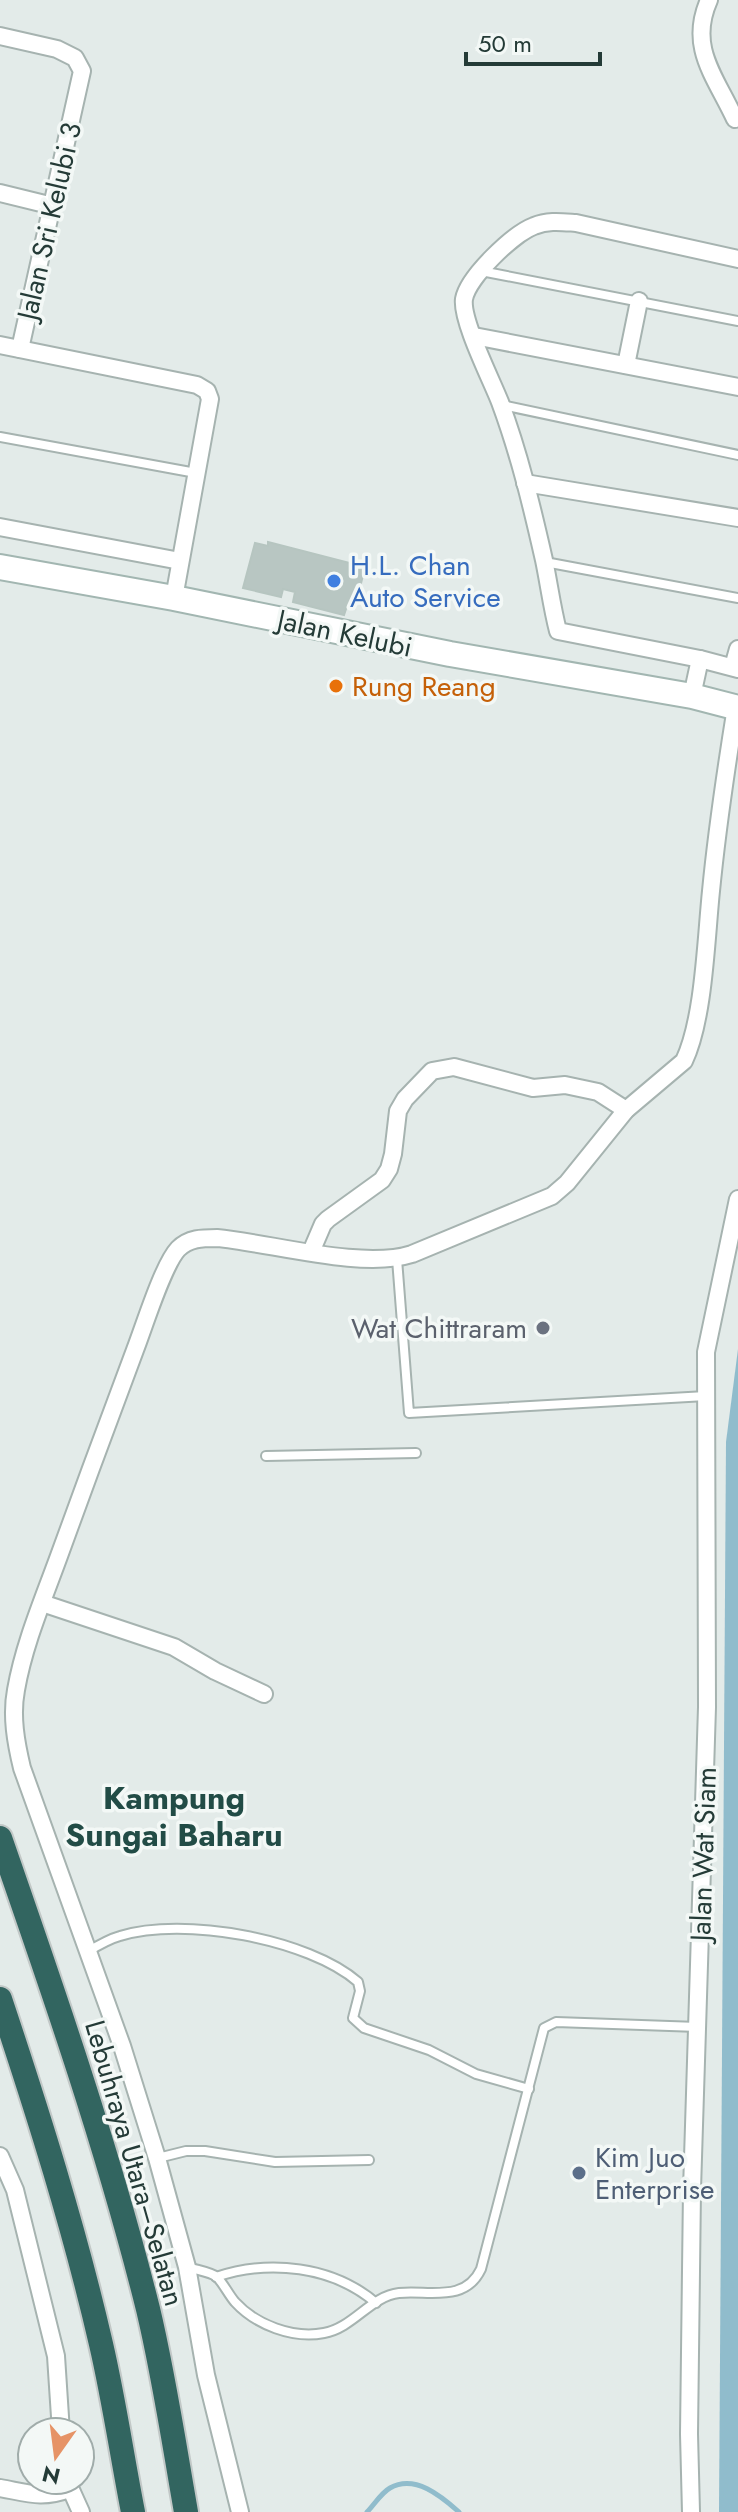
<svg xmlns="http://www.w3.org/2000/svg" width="738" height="2512" font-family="Jost,sans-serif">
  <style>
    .water { fill: #90bccc }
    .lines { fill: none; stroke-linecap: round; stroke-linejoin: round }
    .stream { stroke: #90bccc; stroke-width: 5 }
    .building { fill: #b8c6c2; stroke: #b6c5c0; stroke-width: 2 }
    .service-casing { stroke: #a6b3b0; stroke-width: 12 }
    .minor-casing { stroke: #a6b3b0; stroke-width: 20 }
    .secondary-casing { stroke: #a2b6b1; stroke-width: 28 }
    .motorway-casing { stroke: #c2c8c7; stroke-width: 28 }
    .service { stroke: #fff; stroke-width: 8 }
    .minor { stroke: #fff; stroke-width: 16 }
    .secondary { stroke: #fff; stroke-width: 24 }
    .motorway { stroke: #326560; stroke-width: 24 }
    .shop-dot { fill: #3f7fe0; stroke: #f3f8f6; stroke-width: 3 }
    .food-dot { fill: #e8710a; stroke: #f3f8f6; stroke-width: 3 }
    .worship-dot { fill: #6b7280; stroke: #f3f8f6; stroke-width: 3 }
    .service-dot { fill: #5c6f8a; stroke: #f3f8f6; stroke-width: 3 }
    .labels { text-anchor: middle; stroke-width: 7; stroke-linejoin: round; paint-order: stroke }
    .street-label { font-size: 28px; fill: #243b37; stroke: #f3f8f6 }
    .shop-label { font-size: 28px; fill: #366cbe; stroke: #f3f8f6; text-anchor: start }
    .food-label { font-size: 28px; fill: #c56008; stroke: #f3f8f6; text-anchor: start }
    .worship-label { font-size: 28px; fill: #5b616d; stroke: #f3f8f6; text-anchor: end }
    .service-label { font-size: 28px; fill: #4e5e75; stroke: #f3f8f6; text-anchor: start }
    .quarter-label { font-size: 32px; font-weight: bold; fill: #224c46; stroke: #f3f8f6 }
  </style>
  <rect width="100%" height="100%" fill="#e3ebe9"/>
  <path class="water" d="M 738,1349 L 738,2512 L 719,2512 L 726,1442 Z"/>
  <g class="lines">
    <path class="stream" d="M 367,2512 C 374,2505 381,2493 390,2488 C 415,2474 441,2496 459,2512"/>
  </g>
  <path class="building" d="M 268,542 L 365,567 L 355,608 L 347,606 L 344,615 L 293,602 L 295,592 L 283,589 L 281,597 L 243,588 L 255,543 L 268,546 Z"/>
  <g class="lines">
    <g class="service-casing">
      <g id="service">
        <path d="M 481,271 L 738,321"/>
        <path d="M 502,405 L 738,455"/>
        <path d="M 0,437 L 196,473"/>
        <path d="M 545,562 L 738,598"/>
        <path d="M 397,1259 L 409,1413 L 706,1396"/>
        <path d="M 266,1456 L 416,1453"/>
        <path d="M 87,1952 C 97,1946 109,1939 120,1936 C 183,1916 309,1939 358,1982 L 360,1991 L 353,2018 L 364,2028 L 429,2050 L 476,2074 L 529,2089"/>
        <path d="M 158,2158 L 186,2151 L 205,2151 L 275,2162 L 369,2160"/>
        <path d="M 188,2267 C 196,2270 211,2272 217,2277 C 223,2283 229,2295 235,2302 C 256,2325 293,2339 324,2333 C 353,2328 371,2296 399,2293 C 429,2290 465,2303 481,2269 L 544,2028 L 556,2022 L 698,2027"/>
        <path d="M 216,2277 C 269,2259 333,2266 376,2303"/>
      </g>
    </g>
    <g class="minor-casing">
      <g id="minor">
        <path d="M 709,0 C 688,47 715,76 735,119"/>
        <path d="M 0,36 L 57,49 L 75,58 L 82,71 L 20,349"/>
        <path d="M 0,193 L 53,206"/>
        <path d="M 738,259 L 576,223 C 562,222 548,220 534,226 C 513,234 468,277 464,299 C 461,320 491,379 500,402 C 519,453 532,507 544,560 C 549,584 552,608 558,631 L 700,659 L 738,669"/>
        <path d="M 474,336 L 738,387"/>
        <path d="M 0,345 L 197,385 L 207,391 L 210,399 L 174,598"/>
        <path d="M 626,365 L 639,301"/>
        <path d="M 525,483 L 738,518"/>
        <path d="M 0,527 L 180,561"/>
        <path d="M 733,667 L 738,649"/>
        <path d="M 692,696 L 700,659"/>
        <path d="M 311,1252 L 323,1224 L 328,1219 L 382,1180 L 389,1169 L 393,1154 L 398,1111 L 405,1099 L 432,1071 L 454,1067 L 533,1088 L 565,1085 L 598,1092 L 626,1110"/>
        <path d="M 42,1603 L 174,1647 L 215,1671 L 264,1694"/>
        <path d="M 0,2156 L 15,2190 L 56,2356 L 61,2432"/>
        <path d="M 67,2481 L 81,2512"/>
        <path d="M 0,2488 C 28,2493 42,2499 69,2489"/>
        <path d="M 240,2512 L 206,2375 L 187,2267 L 157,2158 L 122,2046 L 22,1768 C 16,1743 11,1716 16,1690 C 24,1644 43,1600 59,1556 C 84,1487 109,1419 135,1350 C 144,1327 163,1265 178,1249 C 189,1238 202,1238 217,1238 C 271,1243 362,1270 412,1254 L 552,1196 L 567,1183 L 626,1110 L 684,1061 C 704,1019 706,939 711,891 C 717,829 726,769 736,707"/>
        <path d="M 691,2512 L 689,2434 L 692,2190 L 707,1707 L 706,1352 L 738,1199"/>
      </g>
    </g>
    <g class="secondary-casing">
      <path id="secondary" d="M 0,567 L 174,598 L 450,654 L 692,696 L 738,708"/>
    </g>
    <g class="motorway-casing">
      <g id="motorway">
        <path d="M 0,1838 C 54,1993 108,2149 148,2309 C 164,2376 174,2444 186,2512"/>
        <path d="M 0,1999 C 38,2113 74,2227 101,2344 C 114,2400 122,2456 133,2512"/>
      </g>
    </g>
    <use href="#service" class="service"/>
    <use href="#minor" class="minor"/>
    <use href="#secondary" class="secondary"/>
    <use href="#motorway" class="motorway"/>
  </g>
  <circle class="shop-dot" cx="334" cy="581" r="8"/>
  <circle class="food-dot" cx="336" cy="686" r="8"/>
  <circle class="worship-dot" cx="543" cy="1328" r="8"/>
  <circle class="service-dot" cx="579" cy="2173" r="8"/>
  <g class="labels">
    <g class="street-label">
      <text transform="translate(49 221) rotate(-77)" y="10">Jalan Sri Kelubi 3</text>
      <text transform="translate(345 633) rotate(12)" y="10">Jalan Kelubi</text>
      <text transform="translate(703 1854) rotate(-88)" y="10">Jalan Wat Siam</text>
      <text transform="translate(135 2163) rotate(74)" y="10">Lebuhraya Utara–Selatan</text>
    </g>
    <g class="shop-label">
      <text x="350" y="575">H.L. Chan<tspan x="350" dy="32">Auto Service</tspan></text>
    </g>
    <g class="food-label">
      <text x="352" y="696">Rung Reang</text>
    </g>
    <g class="worship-label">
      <text x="527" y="1338">Wat Chittraram</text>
    </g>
    <g class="service-label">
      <text x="595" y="2167">Kim Juo<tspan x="595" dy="32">Enterprise</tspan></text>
    </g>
    <g class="quarter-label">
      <text x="174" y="1809">Kampung<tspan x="174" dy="37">Sungai Baharu</tspan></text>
    </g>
  </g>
  <g transform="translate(56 2456) rotate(194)"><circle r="38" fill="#f3f8f6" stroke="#a0acaa" stroke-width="2"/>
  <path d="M0-6L14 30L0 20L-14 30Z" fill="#e69366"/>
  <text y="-12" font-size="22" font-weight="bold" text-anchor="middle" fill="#243b37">N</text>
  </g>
  <path d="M466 52v12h134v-12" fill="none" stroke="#243b37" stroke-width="4"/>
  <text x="478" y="52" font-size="24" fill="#243b37" stroke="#f3f8f6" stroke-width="6" paint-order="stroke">50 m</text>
</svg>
